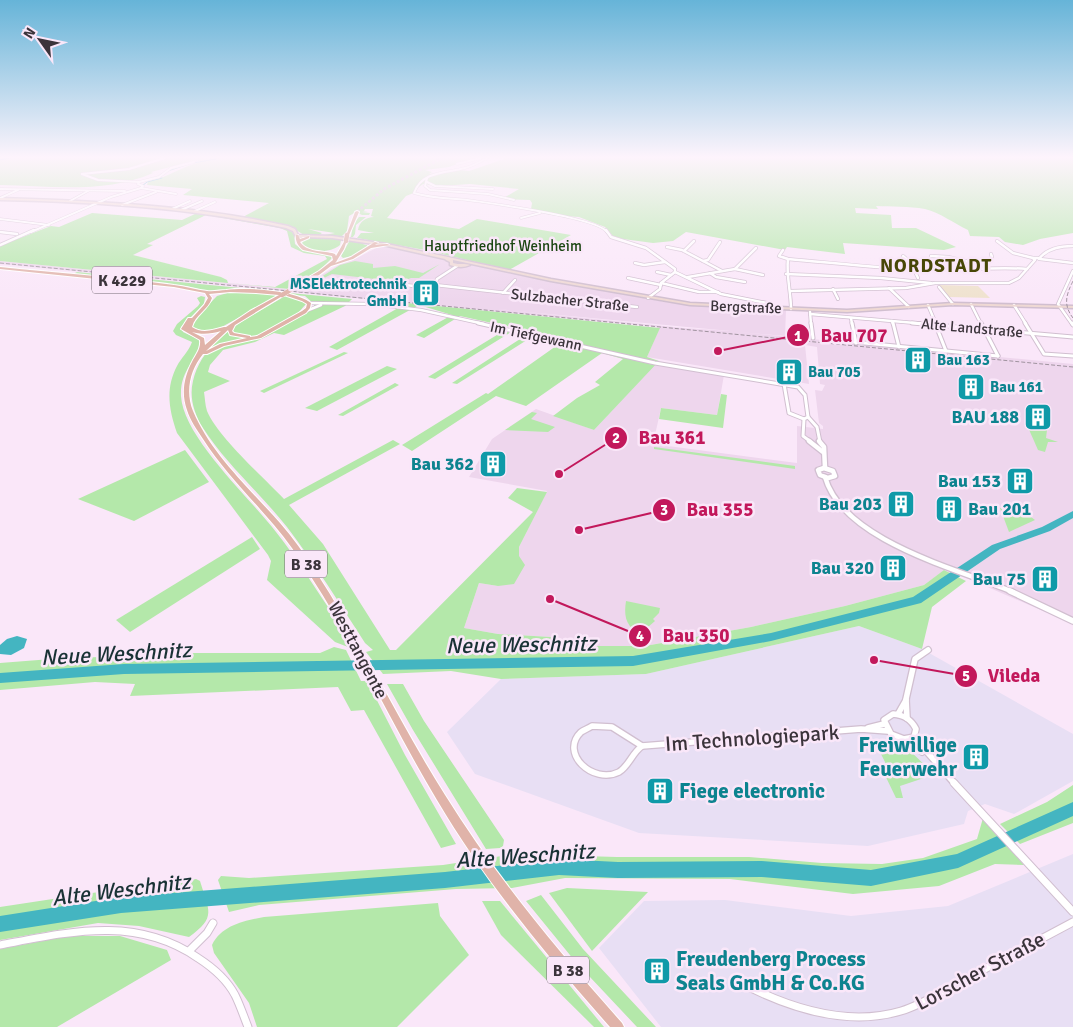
<svg xmlns="http://www.w3.org/2000/svg" width="1073" height="1027" font-family="Signika,sans-serif">
  <style>
    .commercial { fill: #e8dff4 }
    .built { fill: #eed6ed; fill-rule: evenodd }
    .education { fill: #efe2ce }
    .green { fill: #b4e8aa; fill-rule: evenodd }
    .water { fill: #44b5c1 }
    .lines { fill: none; stroke-linecap: round; stroke-linejoin: round }
    .stream { stroke: #44b5c1; stroke-width: 1 }
    .river { fill: #44b5c1; fill-rule: evenodd }
    .primary-tunnel { stroke: #d4c3d3; stroke-width: 3; stroke-dasharray: 3 2; stroke-linecap: butt }
    .street-far5-casing { stroke: #d1bfd0; stroke-width: 3 }
    .street-far4-casing { stroke: #d1bfd0; stroke-width: 4 }
    .street-far3-casing { stroke: #d1bfd0; stroke-width: 5 }
    .street-far2-casing { stroke: #d1bfd0; stroke-width: 7 }
    .street-far1-casing { stroke: #d1bfd0; stroke-width: 8 }
    .street-casing { stroke: #d1bfd0; stroke-width: 9 }
    .secondary-casing { stroke: #d1bfd0; stroke-width: 3 }
    .primary-casing { stroke: #fff; stroke-width: 2 }
    .street-far5 { stroke: #fff; stroke-width: 2 }
    .street-far4 { stroke: #fff; stroke-width: 2.5 }
    .street-far3 { stroke: #fff; stroke-width: 3 }
    .street-far2 { stroke: #fff; stroke-width: 4.5 }
    .street-far1 { stroke: #fff; stroke-width: 5.5 }
    .street { stroke: #fff; stroke-width: 7 }
    .secondary { fill: #efd9d4; fill-rule: evenodd }
    .primary { fill: #e0b3a9; fill-rule: evenodd }
    .rail { stroke: #a0939f; stroke-width: 1; stroke-dasharray: 4 2; stroke-linecap: butt }
    .primary-bridge-casing { stroke: #fff; stroke-width: 5.5; stroke-linecap: butt }
    .primary-bridge { stroke: #e0b3a9; stroke-width: 4.5 }
    .labels { text-anchor: middle; stroke-width: 5; stroke-linejoin: round; paint-order: stroke }
    .far-park-label { font-size: 15px; fill: #1b4612; stroke: #fae7f9 }
    .far-culture-label { font-size: 15px; font-weight: bold; fill: #0d838f; stroke: #fae7f9; text-anchor: start }
    .far-street-label { font-size: 15px; fill: #3b343b; stroke: #fae7f9 }
    .shield { fill: #fae7f9; stroke: #746a74; stroke-width: 1 }
    .shield-label { font-size: 16px; font-weight: bold; fill: #3b343b }
    .culture-label { font-size: 18px; font-weight: bold; fill: #0d838f; stroke: #fae7f9; text-anchor: end }
    .street-label { font-size: 18px; fill: #3b343b; stroke: #fae7f9 }
    .far-district-label { font-size: 19px; font-weight: bold; letter-spacing: 1px; fill: #484707; stroke: #fae7f9 }
    .near-street-label { font-size: 21px; fill: #3b343b; stroke: #fae7f9 }
    .near-culture-label { font-size: 21px; font-weight: bold; fill: #0d838f; stroke: #fae7f9; text-anchor: start }
    .near-water-label { font-size: 22px; font-style: italic; fill: #193235; stroke: #fae7f9 }
    .leader { fill: none; stroke: #c2185b; stroke-width: 2 }
    .callout-dot { fill: #c2185b; stroke: #fae7f9; stroke-width: 2 }
    .mark-label { font-size: 15px; text-anchor: middle; font-weight: bold; fill: #fff }
    .callout-label { font-size: 19px; text-anchor: middle; font-weight: bold; fill: #c2185b; stroke: #fae7f9; stroke-width: 5; stroke-linejoin: round; paint-order: stroke }
  </style>
  <rect width="100%" height="100%" fill="#fae7f9"/>
  <g class="commercial">
    <path d="M 859,626 L 922,649 L 1073,734 L 1073,781 L 1014,814 L 985,804 L 968,811 L 964,824 L 868,846 L 639,833 L 475,774 L 447,732 L 501,679 L 646,674 Z"/>
    <path d="M 1073,854 L 1073,1027 L 661,1027 L 599,948 L 644,901 L 725,900 L 851,916 L 948,906 Z"/>
  </g>
  <path class="built" d="M 378,247 L 384,247 L 420,253 L 525,276 L 665,302 L 786,310 L 785,336 L 738,332 L 1073,364 L 1073,624 L 946,569 L 924,585 L 845,606 L 751,627 L 645,646 L 558,646 L 551,637 L 498,634 L 464,628 L 479,583 L 498,586 L 519,556 L 519,547 L 547,491 L 469,477 L 492,439 L 536,409 L 594,430 L 656,363 L 724,375 L 717,415 L 661,408 L 653,444 L 797,463 L 797,426 L 823,429 L 823,426 L 819,423 L 815,390 L 822,391 L 825,385 L 820,384 L 817,347 L 805,345 L 809,384 L 647,357 L 660,327 L 0,264 L 0,261 L 296,290 L 340,264 L 355,259 ZM 496,309 L 730,331 L 683,328 Z"/>
  <path class="education" d="M 938,285 L 978,286 L 990,298 L 949,297 Z"/>
  <g class="green">
    <path d="M 0,158 L 474,158 L 449,167 L 425,170 L 432,172 L 429,174 L 460,170 L 469,171 L 507,158 L 1073,158 L 1073,233 L 1040,239 L 1023,245 L 1005,242 L 999,237 L 970,236 L 968,230 C 953,223 941,213 925,209 C 909,206 892,207 876,206 L 878,209 L 855,208 L 856,213 L 891,215 L 892,228 L 916,228 L 956,247 L 944,250 L 843,243 L 845,254 L 787,247 L 785,250 L 686,232 L 673,241 L 653,243 L 623,239 L 613,236 L 605,227 L 579,217 L 551,215 L 531,209 L 532,203 L 530,200 L 502,199 L 519,189 L 470,184 L 440,186 L 423,184 L 416,189 L 416,192 L 406,196 L 387,218 L 459,229 L 477,219 L 571,235 L 509,270 L 425,250 L 357,238 L 361,233 L 374,233 L 358,230 C 359,222 366,217 374,217 L 371,216 L 373,209 L 365,209 L 364,211 L 368,211 L 362,212 L 370,213 L 369,215 L 362,215 L 356,212 L 349,216 L 347,231 L 342,236 L 351,237 L 353,224 L 359,217 L 366,217 L 356,225 L 355,234 L 353,237 L 325,235 L 335,233 L 308,229 L 322,233 L 319,235 L 304,235 L 288,225 L 241,218 L 269,203 L 183,195 L 192,189 L 147,185 L 148,182 C 169,177 180,167 201,162 L 197,160 L 151,172 L 153,173 C 105,194 51,186 0,185 Z"/>
    <path d="M 195,212 L 287,228 L 294,234 L 295,244 C 306,255 323,249 333,257 L 319,271 L 289,289 L 0,261 L 0,246 L 2,245 L 51,226 L 59,227 L 92,213 L 182,220 L 195,214 ZM 206,215 L 280,228 L 287,231 L 291,247 L 304,253 L 325,256 L 327,259 L 275,287 L 228,283 L 227,280 L 221,277 L 133,255 L 153,245 L 147,244 Z"/>
    <path d="M 312,237 L 334,238 L 362,242 L 366,244 L 363,245 L 367,245 L 367,247 L 353,256 L 343,258 L 341,256 L 350,240 L 341,240 L 340,245 C 330,253 311,254 302,244 L 303,240 Z"/>
    <path d="M 355,261 L 373,264 L 373,268 L 395,266 L 423,273 L 440,264 L 419,278 L 411,278 L 400,282 L 332,274 L 322,279 L 318,279 L 340,265 Z"/>
    <path d="M 77,272 L 352,299 L 345,306 L 284,335 L 274,333 L 255,342 L 223,350 L 210,365 L 208,372 L 230,381 L 204,392 C 205,398 205,405 207,411 C 218,437 263,477 284,499 L 393,440 L 400,444 L 289,505 L 323,544 L 390,650 L 396,650 L 533,512 L 508,498 L 517,488 L 547,492 L 519,547 L 519,556 L 525,565 L 514,584 L 498,586 L 479,583 L 464,628 L 498,634 L 551,637 L 559,646 L 645,646 L 751,627 L 845,606 L 924,585 L 944,570 L 966,581 L 932,607 L 922,649 L 859,626 L 646,674 L 501,679 L 451,671 L 383,674 L 366,652 L 373,650 L 365,643 C 340,604 315,564 287,527 C 260,493 226,464 203,428 C 194,414 189,397 193,381 C 203,337 251,317 285,296 L 303,300 L 306,304 L 297,314 L 314,307 L 314,304 L 305,296 L 241,290 L 209,292 L 187,286 L 73,274 Z"/>
    <path d="M 234,291 L 280,295 L 218,329 L 202,332 L 192,329 L 192,322 L 217,296 Z"/>
    <path d="M 201,296 L 205,297 L 204,304 L 181,327 L 183,332 L 198,339 L 201,343 C 197,362 180,369 181,396 C 183,437 250,498 276,532 C 295,556 311,582 328,607 C 333,615 342,624 345,633 C 346,636 348,642 350,646 L 348,647 L 335,642 L 267,580 L 271,561 L 268,555 L 177,433 C 169,410 165,389 177,366 C 181,358 189,351 192,342 L 176,335 L 173,331 L 177,324 L 198,306 L 200,303 L 197,298 Z"/>
    <path d="M 407,303 L 660,328 L 647,357 L 659,361 L 594,430 L 553,416 L 577,398 L 600,385 L 595,382 L 623,359 L 602,353 L 526,406 L 496,396 L 412,451 L 402,445 L 486,393 L 488,394 L 566,339 L 538,333 L 457,384 L 452,383 L 531,332 L 516,329 L 435,379 L 428,377 L 510,327 L 460,316 L 424,338 L 416,335 L 452,315 L 419,305 L 337,350 L 329,347 Z"/>
    <path d="M 344,352 L 348,353 L 264,393 L 260,391 Z"/>
    <path d="M 387,366 L 397,369 L 317,411 L 305,408 Z"/>
    <path d="M 395,383 L 399,385 L 343,416 L 338,415 Z"/>
    <path d="M 721,394 L 727,395 L 723,428 L 659,419 L 661,408 L 717,415 Z"/>
    <path d="M 532,412 L 537,413 L 531,419 L 555,427 L 548,432 L 505,430 Z"/>
    <path d="M 1027,425 L 1047,430 L 1046,438 L 1058,442 L 1048,442 L 1045,452 L 1038,450 Z"/>
    <path d="M 654,447 L 795,466 L 795,469 L 654,449 Z"/>
    <path d="M 185,450 L 209,482 L 134,521 L 78,499 Z"/>
    <path d="M 1000,508 L 1023,511 L 1035,520 L 1009,532 Z"/>
    <path d="M 252,537 L 260,549 L 130,632 L 116,620 Z"/>
    <path d="M 626,601 L 660,608 L 659,613 L 653,619 L 655,621 L 641,633 L 636,632 C 625,624 624,614 626,601 Z"/>
    <path d="M 334,647 L 346,650 L 361,681 L 367,681 L 405,755 L 456,844 L 441,848 L 364,710 L 351,711 L 338,687 L 130,696 L 135,684 L 95,682 L 0,690 L 0,663 L 64,658 L 140,656 L 151,653 L 320,653 Z"/>
    <path d="M 387,684 L 403,684 L 424,721 L 504,840 L 503,846 L 500,848 L 486,849 L 413,730 Z"/>
    <path d="M 898,746 L 907,748 L 931,771 L 921,774 L 924,778 L 900,786 L 903,798 L 896,798 L 882,769 L 888,768 L 881,754 L 895,752 Z"/>
    <path d="M 1073,785 L 1073,823 L 1020,844 L 1000,824 L 1047,802 Z"/>
    <path d="M 983,818 L 1024,865 L 995,864 L 939,886 L 853,894 L 730,879 L 565,878 L 512,888 L 456,889 L 259,905 L 229,912 L 218,880 L 221,876 L 249,878 L 443,865 L 515,854 L 617,857 L 749,857 L 822,863 L 882,864 L 923,858 L 977,839 Z"/>
    <path d="M 196,879 L 200,881 C 209,911 217,917 189,937 L 139,926 L 98,923 L 0,940 L 0,907 L 125,888 L 175,884 Z"/>
    <path d="M 567,888 L 648,892 L 592,951 L 549,893 Z"/>
    <path d="M 541,895 L 583,949 L 656,1027 L 637,1027 L 574,960 L 526,901 Z"/>
    <path d="M 482,901 L 500,901 L 604,1027 L 594,1027 L 501,935 Z"/>
    <path d="M 438,903 L 440,916 L 469,955 L 397,1027 L 257,1027 L 249,1003 L 214,953 L 212,945 C 222,925 244,921 264,917 Z"/>
    <path d="M 68,936 L 120,936 L 167,950 L 171,960 L 57,1027 L 0,1027 L 0,949 Z"/>
  </g>
  <path class="water" d="M 17,636 L 27,639 L 24,648 L 11,655 L 0,654 L 0,645 L 7,639 Z"/>
  <g class="lines">
    <g class="stream">
      <path d="M 0,160 L 9,158"/>
      <path d="M 193,163 L 216,159"/>
      <path d="M 168,171 L 186,165"/>
      <path d="M 142,186 L 147,182 L 162,178"/>
    </g>
    <g class="river">
      <path d="M 1073,511 L 1073,518 L 1050,531 L 1000,549 L 921,603 L 771,641 L 633,666 L 124,674 L 0,683 L 0,673 L 124,664 L 633,656 L 771,633 L 913,597 L 992,545 L 1042,527 Z"/>
      <path d="M 1073,802 L 1073,816 L 958,868 L 871,886 L 762,877 L 618,878 L 559,875 L 445,888 L 121,913 L 0,932 L 0,916 L 121,897 L 445,872 L 559,859 L 618,862 L 762,861 L 871,870 L 957,854 Z"/>
    </g>
    <path class="primary-tunnel" d="M 357,212 L 384,189 L 442,158"/>
    <g class="street-far5-casing">
      <g id="street-far5">
        <path d="M 487,158 C 480,162 473,166 465,168 C 446,173 422,171 414,193 C 433,199 455,198 475,201 C 496,204 598,218 607,232"/>
        <path d="M 457,164 L 481,158"/>
        <path d="M 82,174 L 98,180 L 139,182 L 159,177 L 171,168 L 194,162"/>
        <path d="M 82,174 L 129,169 L 165,158"/>
        <path d="M 427,178 L 425,186 L 430,190 L 488,194 L 514,200"/>
        <path d="M 427,182 L 435,186 L 493,189"/>
        <path d="M 141,188 L 176,194"/>
        <path d="M 0,189 L 125,191"/>
        <path d="M 0,198 L 18,190"/>
        <path d="M 70,201 L 88,191"/>
        <path d="M 122,205 L 156,192"/>
        <path d="M 172,209 L 190,201"/>
        <path d="M 181,210 L 202,201"/>
        <path d="M 195,211 L 215,202"/>
        <path d="M 521,218 L 540,213"/>
        <path d="M 0,219 L 49,225"/>
        <path d="M 31,232 L 111,197 L 141,188 L 143,186 L 138,184 L 139,182"/>
      </g>
    </g>
    <g class="street-far4-casing">
      <g id="street-far4">
        <path d="M 606,230 L 611,237 L 646,248 L 675,269 L 675,272 L 721,294 L 767,303"/>
        <path d="M 0,232 L 17,234"/>
        <path d="M 997,241 L 1013,253 L 1033,258"/>
        <path d="M 0,245 L 34,230"/>
        <path d="M 667,247 L 682,250 L 722,271"/>
        <path d="M 783,250 L 779,256 L 788,259 C 835,263 883,269 931,270 C 963,271 995,266 1027,269"/>
        <path d="M 684,251 L 694,241"/>
        <path d="M 903,256 L 911,263 L 918,278"/>
        <path d="M 931,256 L 948,257 L 986,266"/>
        <path d="M 788,259 C 786,276 791,292 791,309"/>
        <path d="M 1039,259 C 1047,248 1060,246 1073,246"/>
        <path d="M 1040,259 L 1073,263"/>
        <path d="M 703,261 L 708,260 L 720,242"/>
        <path d="M 635,263 L 644,265 L 665,262"/>
        <path d="M 981,265 L 992,257 L 991,254"/>
        <path d="M 735,269 L 763,275"/>
        <path d="M 657,272 L 671,275"/>
        <path d="M 710,273 L 716,277 L 745,282"/>
        <path d="M 786,274 L 881,278 L 931,283"/>
        <path d="M 688,277 L 735,269 L 756,248"/>
        <path d="M 628,278 L 661,285"/>
        <path d="M 360,280 L 423,287 L 435,285 L 637,307"/>
        <path d="M 661,283 L 699,292 L 718,292"/>
        <path d="M 435,285 L 437,279 L 457,266"/>
        <path d="M 939,287 L 953,304"/>
        <path d="M 889,288 L 909,307"/>
        <path d="M 833,289 L 838,299"/>
        <path d="M 791,291 L 906,288 L 935,283 L 1009,283 L 1019,278 L 1035,260 L 1033,258 L 1038,258"/>
        <path d="M 503,293 L 515,280"/>
        <path d="M 648,298 L 660,289 L 661,283 L 675,272"/>
        <path d="M 309,303 L 371,304 L 421,310 L 484,324"/>
        <path d="M 971,304 L 981,324"/>
        <path d="M 928,305 L 936,324"/>
        <path d="M 1014,305 L 1026,324"/>
        <path d="M 306,311 L 321,305"/>
        <path d="M 810,312 L 811,324"/>
        <path d="M 810,314 L 927,324"/>
        <path d="M 851,318 L 852,324"/>
        <path d="M 892,321 L 893,324"/>
        <path d="M 1072,324 L 1058,304 L 1073,271"/>
      </g>
    </g>
    <g class="street-far3-casing">
      <g id="street-far3">
        <path d="M 478,323 L 655,363 L 798,387 L 805,395 L 808,417 L 804,419 L 803,436 L 811,442"/>
        <path d="M 811,323 L 813,338"/>
        <path d="M 852,323 L 856,343"/>
        <path d="M 893,323 L 899,347"/>
        <path d="M 912,323 L 1073,337"/>
        <path d="M 935,323 L 946,351"/>
        <path d="M 981,323 L 998,356"/>
        <path d="M 1025,323 L 1044,354 L 1073,356"/>
        <path d="M 1072,323 L 1073,325"/>
        <path d="M 823,339 L 998,356"/>
        <path d="M 784,384 L 789,413 L 804,419"/>
        <path d="M 808,417 L 817,427 L 820,442"/>
      </g>
    </g>
    <g class="street-far2-casing">
      <g id="street-far2">
        <path d="M 809,441 L 823,452"/>
        <path d="M 819,441 L 824,447 L 825,468"/>
        <path d="M 824,468 L 833,471 L 835,476 L 828,478 L 820,475 L 818,470 Z"/>
        <path d="M 825,477 C 843,541 958,569 1013,592"/>
      </g>
    </g>
    <g class="street-far1-casing">
      <g id="street-far1">
        <path d="M 1010,591 L 1073,621"/>
        <path d="M 893,714 C 904,715 911,719 916,729 L 914,737 L 904,739 L 891,734 L 884,720 Z"/>
        <path d="M 898,714 L 906,700"/>
        <path d="M 907,718 L 906,699 L 915,659 L 928,650"/>
        <path d="M 592,726 L 612,727 L 642,746 C 632,753 629,766 619,772 C 593,785 559,753 581,732 C 584,730 589,728 592,726 Z"/>
        <path d="M 868,728 L 884,724"/>
        <path d="M 914,737 L 955,784"/>
        <path d="M 906,739 L 922,752"/>
        <path d="M 642,746 L 861,729 L 888,731"/>
      </g>
    </g>
    <g class="street-casing">
      <g id="street">
        <path d="M 954,783 L 1073,912"/>
        <path d="M 0,945 C 69,932 136,915 198,958 C 212,967 227,980 235,995 C 240,1005 244,1017 248,1027"/>
        <path d="M 190,950 L 207,933 L 213,923"/>
        <path d="M 741,983 C 789,1008 847,1027 901,1011 C 924,1004 944,990 966,979 C 1001,960 1037,941 1073,922"/>
      </g>
    </g>
    <g class="secondary-casing">
      <path id="secondary" d="M 0,198 C 97,201 193,205 288,226 L 295,229 L 298,235 L 332,236 L 387,244 L 551,279 L 690,303 L 847,310 L 953,303 L 1073,306 L 1073,308 L 953,305 L 847,312 L 690,305 L 551,281 L 453,260 L 453,263 C 459,265 465,263 470,265 C 464,268 456,267 450,265 L 450,262 L 446,260 L 445,259 L 387,246 L 332,238 L 303,237 L 301,238 L 296,237 L 293,231 L 286,228 C 191,208 97,202 0,200 Z"/>
    </g>
    <g class="primary-casing">
      <g id="primary">
        <path d="M 357,211 L 359,212 L 349,235 L 346,236 L 355,212 Z"/>
        <path d="M 296,235 L 298,235 L 300,239 L 309,236 L 309,238 L 300,242 C 307,252 321,251 332,253 L 335,254 L 336,256 L 345,240 L 347,240 L 344,249 L 336,262 L 335,263 L 351,257 L 375,242 L 378,243 L 375,245 L 387,244 L 389,245 L 371,248 L 353,259 L 331,266 L 315,278 L 299,286 L 297,286 L 297,284 L 319,271 L 333,260 L 332,256 L 303,250 C 298,246 295,241 296,235 Z"/>
        <path d="M 0,267 C 58,273 116,277 174,285 C 185,286 196,290 207,291 C 214,292 220,290 226,290 C 246,287 295,290 311,303 L 310,308 L 306,313 L 261,338 L 224,346 L 207,354 L 203,354 C 190,370 185,391 193,411 C 211,454 250,489 280,523 C 293,538 304,553 314,569 C 362,642 398,721 445,795 C 496,877 558,951 622,1023 L 624,1027 L 610,1027 C 547,956 485,881 437,800 C 392,725 356,645 308,572 C 298,556 287,540 274,525 C 250,497 223,470 203,439 C 197,430 190,420 187,410 C 181,393 184,377 192,362 C 196,354 201,349 200,340 L 181,329 L 188,318 L 192,318 L 204,305 L 208,298 L 205,293 L 174,287 L 0,269 ZM 230,292 L 256,293 L 279,295 L 250,311 L 226,327 L 224,327 C 213,330 202,334 192,327 C 195,315 208,310 212,298 L 209,294 ZM 284,295 L 302,301 L 307,304 L 306,308 L 302,311 L 257,336 L 250,337 L 250,336 L 234,333 L 232,331 L 235,325 ZM 228,330 L 230,335 L 247,338 L 220,344 L 206,351 ZM 221,331 L 205,345 L 204,338 L 192,332 C 202,335 211,334 221,331 Z"/>
      </g>
    </g>
    <use href="#street-far5" class="street-far5"/>
    <use href="#street-far4" class="street-far4"/>
    <use href="#street-far3" class="street-far3"/>
    <use href="#street-far2" class="street-far2"/>
    <use href="#street-far1" class="street-far1"/>
    <use href="#street" class="street"/>
    <use href="#secondary" class="secondary"/>
    <use href="#primary" class="primary"/>
    <g class="rail">
      <path d="M 0,263 L 1073,367"/>
      <path d="M 1073,281 C 1066,295 1063,305 1073,318"/>
    </g>
    <g class="primary-bridge-casing">
      <g id="primary-bridge">
        <path d="M 346,241 L 347,235"/>
        <path d="M 282,295 L 299,285"/>
      </g>
    </g>
    <use href="#primary-bridge" class="primary-bridge"/>
  </g>
  <linearGradient id="sky" x2="0" y2="1"><stop stop-color="#66b4d8"/><stop offset="0.52" stop-color="#fdf4fc"/><stop offset="1" stop-color="#fdf4fc" stop-opacity="0"/></linearGradient>
  <rect width="1073" height="302" fill="url(#sky)"/>
  <defs>
    <g id="building-square" transform="scale(1.4375)"><rect x="-9" y="-9" width="18" height="18" rx="4" fill="#0f9aa8" stroke="#fae7f9"/><path d="M-4-6H4V6H1V3H-1V6H-4ZM-2.5-4.3h1.7v1.8h-1.7ZM.8-4.3h1.7v1.8H.8ZM-2.5-1h1.7V.8h-1.7ZM.8-1h1.7V.8H.8Z" fill="#fff"/></g>
  </defs>
  <g fill-rule="evenodd">
    <use href="#building-square" x="426" y="293"/>
    <use href="#building-square" x="918" y="360"/>
    <use href="#building-square" x="789" y="372"/>
    <use href="#building-square" x="971" y="387"/>
    <use href="#building-square" x="1038" y="417"/>
    <use href="#building-square" x="493" y="464"/>
    <use href="#building-square" x="1020" y="481"/>
    <use href="#building-square" x="901" y="504"/>
    <use href="#building-square" x="949" y="509"/>
    <use href="#building-square" x="893" y="568"/>
    <use href="#building-square" x="1045" y="579"/>
    <use href="#building-square" x="976" y="757"/>
    <use href="#building-square" x="660" y="791"/>
    <use href="#building-square" x="657" y="971"/>
  </g>
  <g class="labels">
    <g class="far-park-label">
      <text x="503" y="251">Hauptfriedhof Weinheim</text>
    </g>
    <g class="far-culture-label">
      <text x="407" y="289" text-anchor="end">MSElektrotechnik<tspan x="407" dy="17">GmbH</tspan></text>
      <text x="937" y="365">Bau 163</text>
      <text x="808" y="377">Bau 705</text>
      <text x="990" y="392">Bau 161</text>
    </g>
    <g class="far-street-label">
      <text transform="translate(570 300) rotate(6)" y="5">Sulzbacher Straße</text>
      <text transform="translate(746 307) rotate(2)" y="5">Bergstraße</text>
      <text transform="translate(972 328) rotate(5)" y="5">Alte Landstraße</text>
      <text transform="translate(536 336) rotate(12)" y="5">Im Tiefgewann</text>
    </g>
    <g class="shield">
      <rect x="92" y="266.5" width="60" height="27" rx="4"/>
      <rect x="285" y="550.5" width="42" height="27" rx="4"/>
      <rect x="547" y="956.5" width="42" height="27" rx="4"/>
    </g>
    <g class="shield-label">
      <text x="122" y="286">K 4229</text>
      <text x="306" y="570">B 38</text>
      <text x="568" y="976">B 38</text>
    </g>
    <g class="culture-label">
      <text x="1019" y="423">BAU 188</text>
      <text x="474" y="470">Bau 362</text>
      <text x="1001" y="487">Bau 153</text>
      <text x="882" y="510">Bau 203</text>
      <text x="968" y="515" text-anchor="start">Bau 201</text>
      <text x="874" y="574">Bau 320</text>
      <text x="1026" y="585">Bau 75</text>
    </g>
    <g class="street-label">
      <text transform="translate(358 650) rotate(62)" y="6">Westtangente</text>
    </g>
    <g class="far-district-label">
      <text x="936" y="272">NORDSTADT</text>
    </g>
    <g class="near-street-label">
      <text transform="translate(752 738) rotate(-4)" y="7">Im Technologiepark</text>
      <text transform="translate(980 971) rotate(-28)" y="7">Lorscher Straße</text>
    </g>
    <g class="near-culture-label">
      <text x="957" y="752" text-anchor="end">Freiwillige<tspan x="957" dy="24">Feuerwehr</tspan></text>
      <text x="679" y="798">Fiege electronic</text>
      <text x="676" y="966">Freudenberg Process<tspan x="676" dy="24">Seals GmbH &amp; Co.KG</tspan></text>
    </g>
    <g class="near-water-label">
      <text transform="translate(521 644) rotate(-1)" y="8">Neue Weschnitz</text>
      <text transform="translate(116 653) rotate(-3)" y="8">Neue Weschnitz</text>
      <text transform="translate(525 855) rotate(-4)" y="8">Alte Weschnitz</text>
      <text transform="translate(121 889) rotate(-7)" y="8">Alte Weschnitz</text>
    </g>
  </g>
  <path class="leader" d="M718 351L798 335M559 474L616 438M579 530L664 510M550 599L640 636M874 660L966 676"/>
  <g class="callout-dot">
    <circle cx="718" cy="351" r="5"/>
    <circle cx="559" cy="474" r="5"/>
    <circle cx="579" cy="530" r="5"/>
    <circle cx="550" cy="599" r="5"/>
    <circle cx="874" cy="660" r="5"/>
    <circle cx="798" cy="335" r="12"/>
    <circle cx="616" cy="438" r="12"/>
    <circle cx="664" cy="510" r="12"/>
    <circle cx="640" cy="636" r="12"/>
    <circle cx="966" cy="676" r="12"/>
  </g>
  <g class="mark-label">
    <text x="798" y="341">1</text>
    <text x="616" y="443">2</text>
    <text x="664" y="515">3</text>
    <text x="640" y="641">4</text>
    <text x="966" y="681">5</text>
  </g>
  <g class="callout-label">
    <text x="854" y="342">Bau 707</text>
    <text x="672" y="444">Bau 361</text>
    <text x="720" y="516">Bau 355</text>
    <text x="696" y="642">Bau 350</text>
    <text x="1014" y="682">Vileda</text>
  </g>
  <g transform="translate(40 40) rotate(303)" stroke="#fae7f9" stroke-width="4" paint-order="stroke">
  <path d="M0-4L9 19L0 12L-9 19Z" fill="#3b343b"/>
  <text y="-8" font-size="14" font-weight="bold" text-anchor="middle" fill="#3b343b">N</text>
  </g>
</svg>
